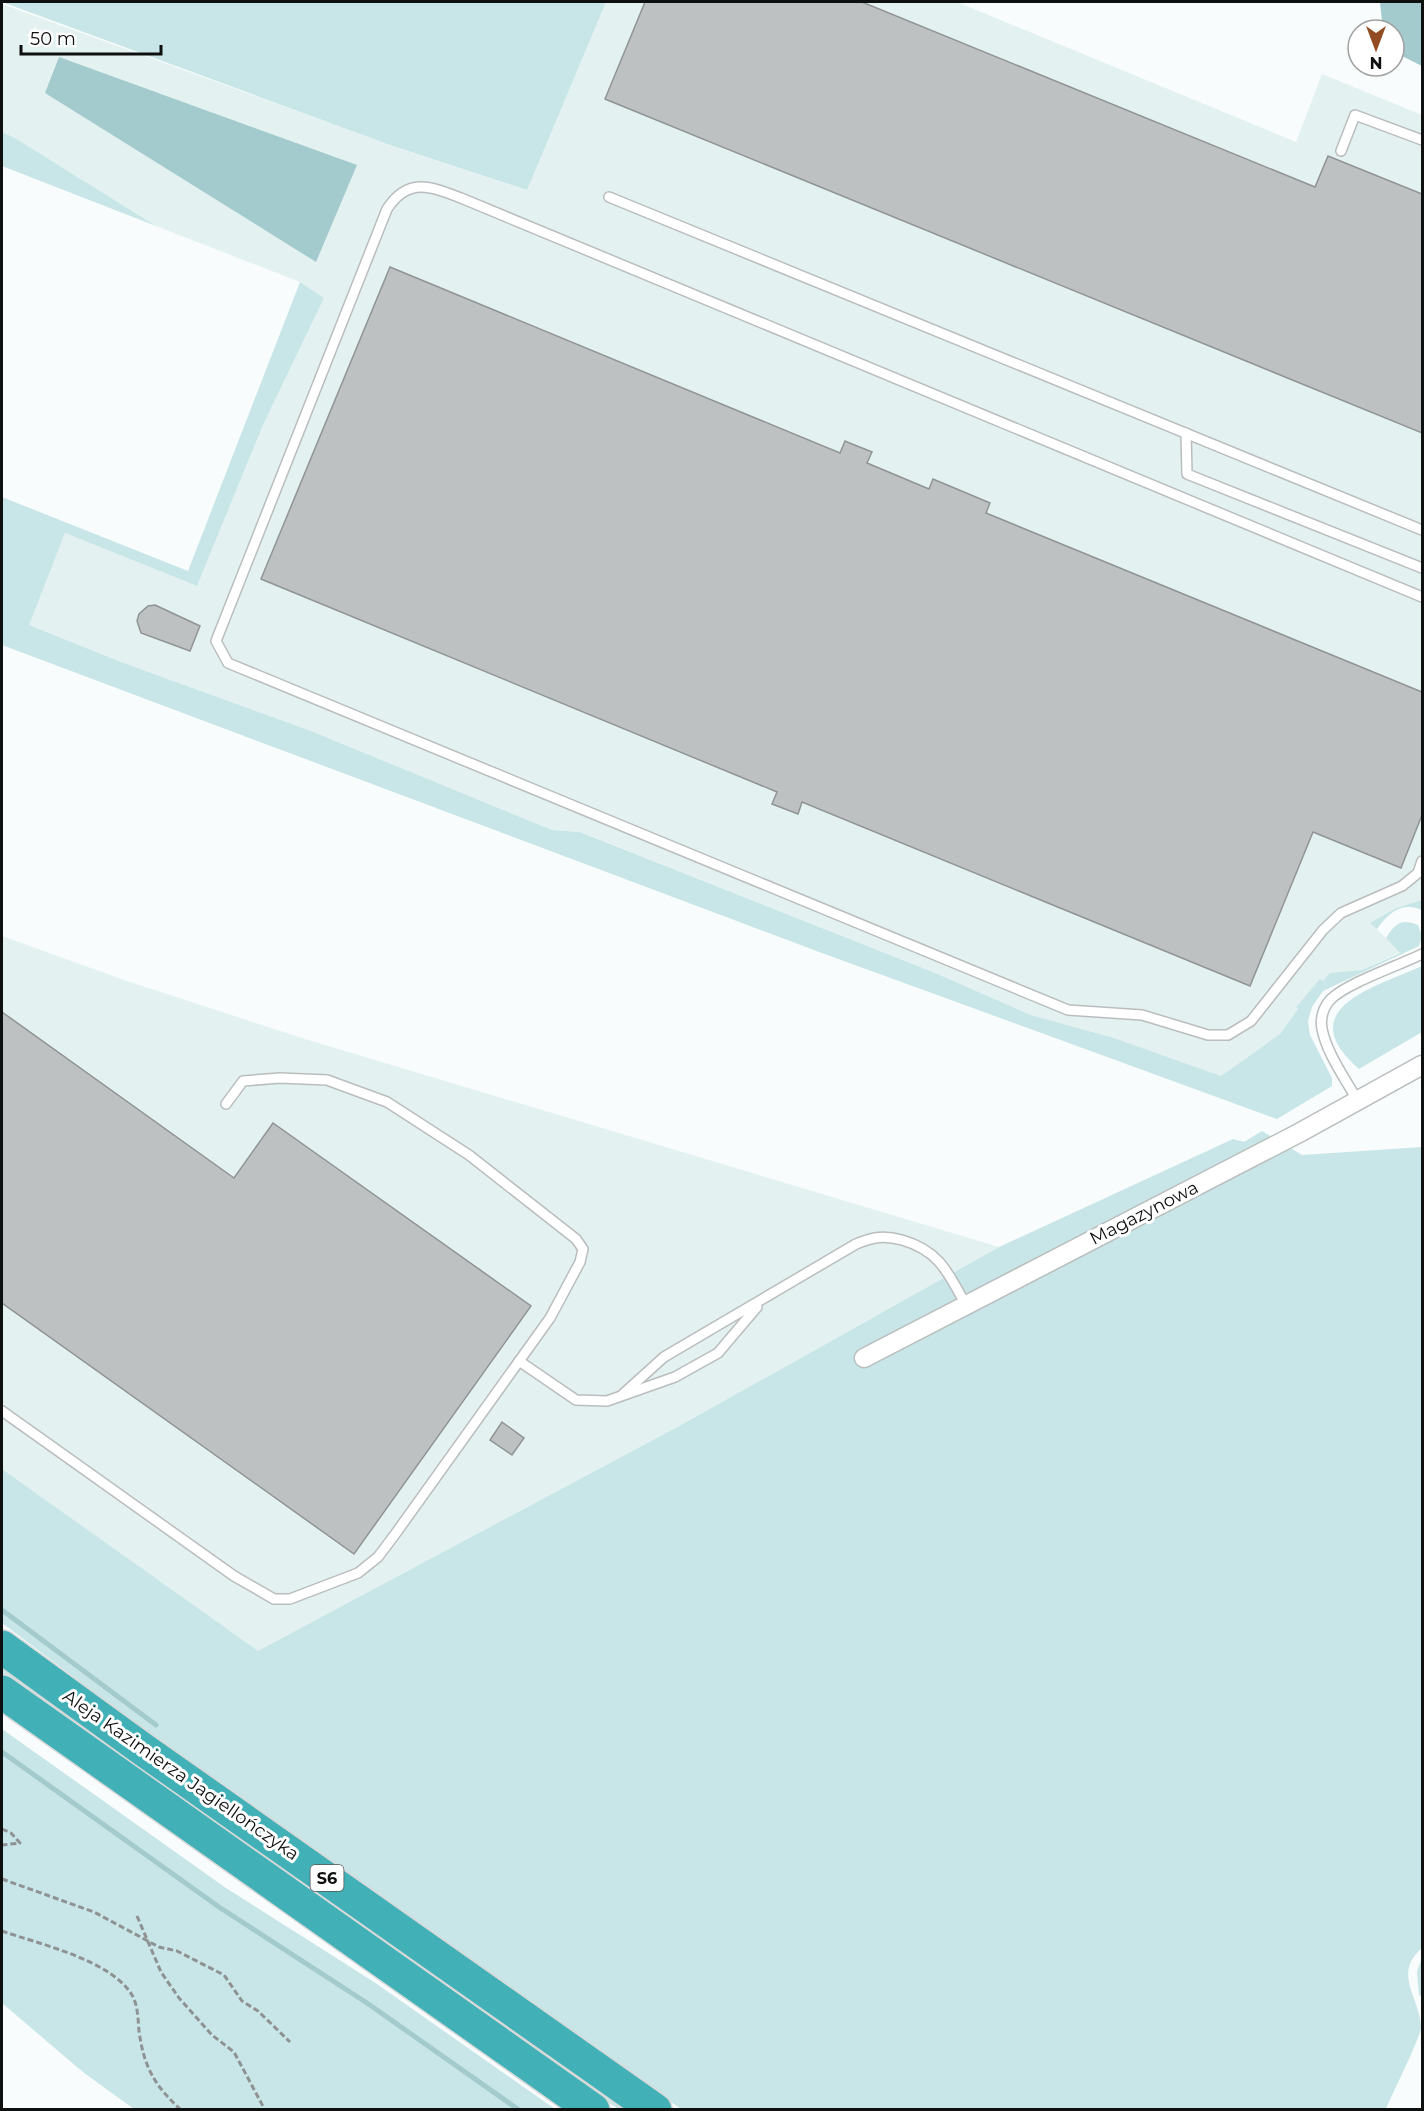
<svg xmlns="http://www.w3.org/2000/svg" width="1424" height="2111" font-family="Montserrat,sans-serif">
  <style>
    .built { fill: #e4f1f1 }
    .green { fill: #c8e6e7 }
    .water { fill: #a3cacc }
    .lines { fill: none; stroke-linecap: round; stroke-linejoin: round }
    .stream { stroke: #a3cacc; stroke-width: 5 }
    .building { fill: #bdc1c1; stroke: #909494; stroke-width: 1.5 }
    .service-casing { stroke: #babdbe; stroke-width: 12 }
    .minor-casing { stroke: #babdbe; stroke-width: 21 }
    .motorway-casing { stroke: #d8d9d9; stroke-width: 36 }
    .path { stroke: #8f9292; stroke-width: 3; stroke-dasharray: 6 3; stroke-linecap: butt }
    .service { stroke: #fff; stroke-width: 9 }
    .minor { stroke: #fff; stroke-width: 18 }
    .motorway { stroke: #41b1b7; stroke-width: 33 }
    .labels { text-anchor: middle; stroke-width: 6; stroke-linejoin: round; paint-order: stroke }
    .shield { fill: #fff; stroke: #565757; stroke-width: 1.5 }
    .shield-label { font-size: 16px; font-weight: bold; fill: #0e0f0f }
    .street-label { font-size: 18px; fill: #0e0f0f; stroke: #fff }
  </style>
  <rect width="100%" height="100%" fill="#f8fcfc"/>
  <g class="built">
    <path d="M 606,2 L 957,2 L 1296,142 L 1322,74 L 1422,115 L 1422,900 L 1396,908 L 1371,923 L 1400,952 L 1362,970 L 1323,982 L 1296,1007 L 1298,1009 L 1280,1034 L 1221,1076 L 1114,1038 L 1031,1015 L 933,972 L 581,832 L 552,830 L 311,731 L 121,662 L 28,625 L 65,533 L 197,586 L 263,425 L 324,298 L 300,282 L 156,226 L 15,138 L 2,132 L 2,4 L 390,145 L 526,190 Z"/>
    <path d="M 2,936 L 127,981 L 305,1039 L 999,1247 L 681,1425 L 258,1652 L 2,1469 Z"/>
  </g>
  <g class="green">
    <path d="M 2,2 L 606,2 L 527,190 L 390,145 Z"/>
    <path d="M 2,132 L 15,138 L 156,226 L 2,166 Z"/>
    <path d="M 300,282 L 324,298 L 263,425 L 197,586 L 65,533 L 29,625 L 121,662 L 311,731 L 552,830 L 580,832 L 933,972 L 1031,1015 L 1114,1038 L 1221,1076 L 1280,1034 L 1298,1009 L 1296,1007 L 1320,979 L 1323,981 L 1330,973 L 1362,970 L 1400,953 L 1386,938 C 1395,924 1401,918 1418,925 L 1422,936 L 1419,946 L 1323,991 L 1312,1007 L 1308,1021 L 1310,1035 L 1332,1078 L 1332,1086 L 1277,1119 L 822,953 L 2,645 L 2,497 L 188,571 Z"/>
    <path d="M 1422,900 L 1422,910 C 1402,901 1388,913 1377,929 L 1370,923 L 1396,908 Z"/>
    <path d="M 1422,966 L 1422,1032 L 1359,1069 C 1290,1009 1375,987 1422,966 Z"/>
    <path d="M 1262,1131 L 1302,1155 L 1422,1147 L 1422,1948 C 1392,1974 1420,1997 1421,2027 C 1421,2037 1391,2096 1386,2109 L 681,2109 L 152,1736 L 2,1623 L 2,1469 L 258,1651 L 681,1425 L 999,1247 L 1233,1139 L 1244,1142 Z"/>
    <path d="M 2,1662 L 636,2109 L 618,2109 L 2,1674 Z"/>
    <path d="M 2,1729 L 226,1888 L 374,1982 L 555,2109 L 134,2109 L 84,2073 L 2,2003 Z"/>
    <path d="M 1422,1957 L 1422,1997 L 1419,1995 L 1417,1972 Z"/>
  </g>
  <g class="water">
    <path d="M 1380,2 L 1422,2 L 1422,66 L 1394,52 L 1394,30 L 1383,30 Z"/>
    <path d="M 59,57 L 357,165 L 316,262 L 45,93 Z"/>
  </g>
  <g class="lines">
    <g class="stream">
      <path d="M 2,1610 L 156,1725"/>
      <path d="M 2,1752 L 219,1907 L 367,2003 L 519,2110"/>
    </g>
  </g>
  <g class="building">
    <path d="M 645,2 L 862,2 L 1315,187 L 1328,156 L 1422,194 L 1422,433 L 605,99 Z"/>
    <path d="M 390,267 L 840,453 L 845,441 L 852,444 L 872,452 L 867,463 L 929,489 L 933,479 L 990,503 L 986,513 L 1422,692 L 1422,815 L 1401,868 L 1313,832 L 1250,986 L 802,802 L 798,814 L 772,804 L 777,792 L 261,579 Z"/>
    <path d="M 155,605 L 200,626 L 190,651 L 141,633 L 137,621 L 139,614 L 148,606 Z"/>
    <path d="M 2,1012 L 234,1178 L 273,1123 L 531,1306 L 354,1554 L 2,1303 Z"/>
    <path d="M 502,1422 L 524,1438 L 512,1455 L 490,1440 Z"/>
  </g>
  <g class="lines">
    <g class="service-casing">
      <g id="service">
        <path d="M 1341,151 L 1355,115 L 1422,140"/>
        <path d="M 609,197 L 1422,530"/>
        <path d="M 1186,433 L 1187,474 L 1422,568"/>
        <path d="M 1422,597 L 461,198 C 430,186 408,177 387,209 L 216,641 L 228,663 L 1068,1010 L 1142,1015 L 1208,1035 L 1228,1035 L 1251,1021 L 1323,930 L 1341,913 L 1402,886 L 1418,873 L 1422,861"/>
        <path d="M 1357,1100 C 1345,1078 1327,1054 1322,1029 C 1320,1019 1323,1007 1331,999 C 1347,983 1400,965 1422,954"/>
        <path d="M 519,1361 L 576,1400 L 607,1401 L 675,1377 L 718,1353 L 757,1307"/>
        <path d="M 623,1394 L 664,1357 L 856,1244 C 873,1237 884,1235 902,1240 C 940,1251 948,1273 966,1305"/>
        <path d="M 2,1411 L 234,1576 L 274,1599 L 290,1599 L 358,1573 L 378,1557 L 396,1533 L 550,1318 L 580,1262 L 583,1249 L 576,1239 L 469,1155 L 387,1102 L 327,1080 L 280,1078 L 243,1081 L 226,1104"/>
      </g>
    </g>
    <g class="minor-casing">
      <path id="minor" d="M 864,1358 L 1299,1133 L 1422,1065"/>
    </g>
    <g class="motorway-casing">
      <g id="motorway">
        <path d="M 2,1647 L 141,1748 L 655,2110"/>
        <path d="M 2,1692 L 593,2110"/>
      </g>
    </g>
    <g class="path">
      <path d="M 2,1829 L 11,1833 L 20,1843 L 2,1845"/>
      <path d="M 2,1879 L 94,1912 L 159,1947 L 177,1951 L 224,1975 L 242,2001 L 258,2011 L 290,2042"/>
      <path d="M 137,1916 L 161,1972 L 179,1998 L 212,2035 L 234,2052 L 265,2110"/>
      <path d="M 2,1931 C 39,1944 111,1960 132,1995 C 138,2005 138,2020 139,2031 C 144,2067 154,2085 181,2110"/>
    </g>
    <use href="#service" class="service"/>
    <use href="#minor" class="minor"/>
    <use href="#motorway" class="motorway"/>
  </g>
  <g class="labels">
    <rect class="shield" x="310.5" y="1865" width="33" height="26" rx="4.5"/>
    <g class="shield-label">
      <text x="327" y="1884">S6</text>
    </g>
    <g class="street-label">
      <text transform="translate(1144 1213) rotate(-27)" y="6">Magazynowa</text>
      <text transform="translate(181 1775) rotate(35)" y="6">Aleja Kazimierza Jagiellończyka</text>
    </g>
  </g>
  <rect width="1424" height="2111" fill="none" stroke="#0e0f0f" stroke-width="6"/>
  <g transform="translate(1376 48) rotate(180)"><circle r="28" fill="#ffffff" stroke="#9f9f9f" stroke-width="1.5"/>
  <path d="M0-4.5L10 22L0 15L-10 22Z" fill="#914d21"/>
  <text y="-9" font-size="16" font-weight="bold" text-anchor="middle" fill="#0e0f0f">N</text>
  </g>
  <path d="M21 45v9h140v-9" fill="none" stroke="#0e0f0f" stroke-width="3"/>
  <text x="30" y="45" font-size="18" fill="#0e0f0f" stroke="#ffffff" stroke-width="4.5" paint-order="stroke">50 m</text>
</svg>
